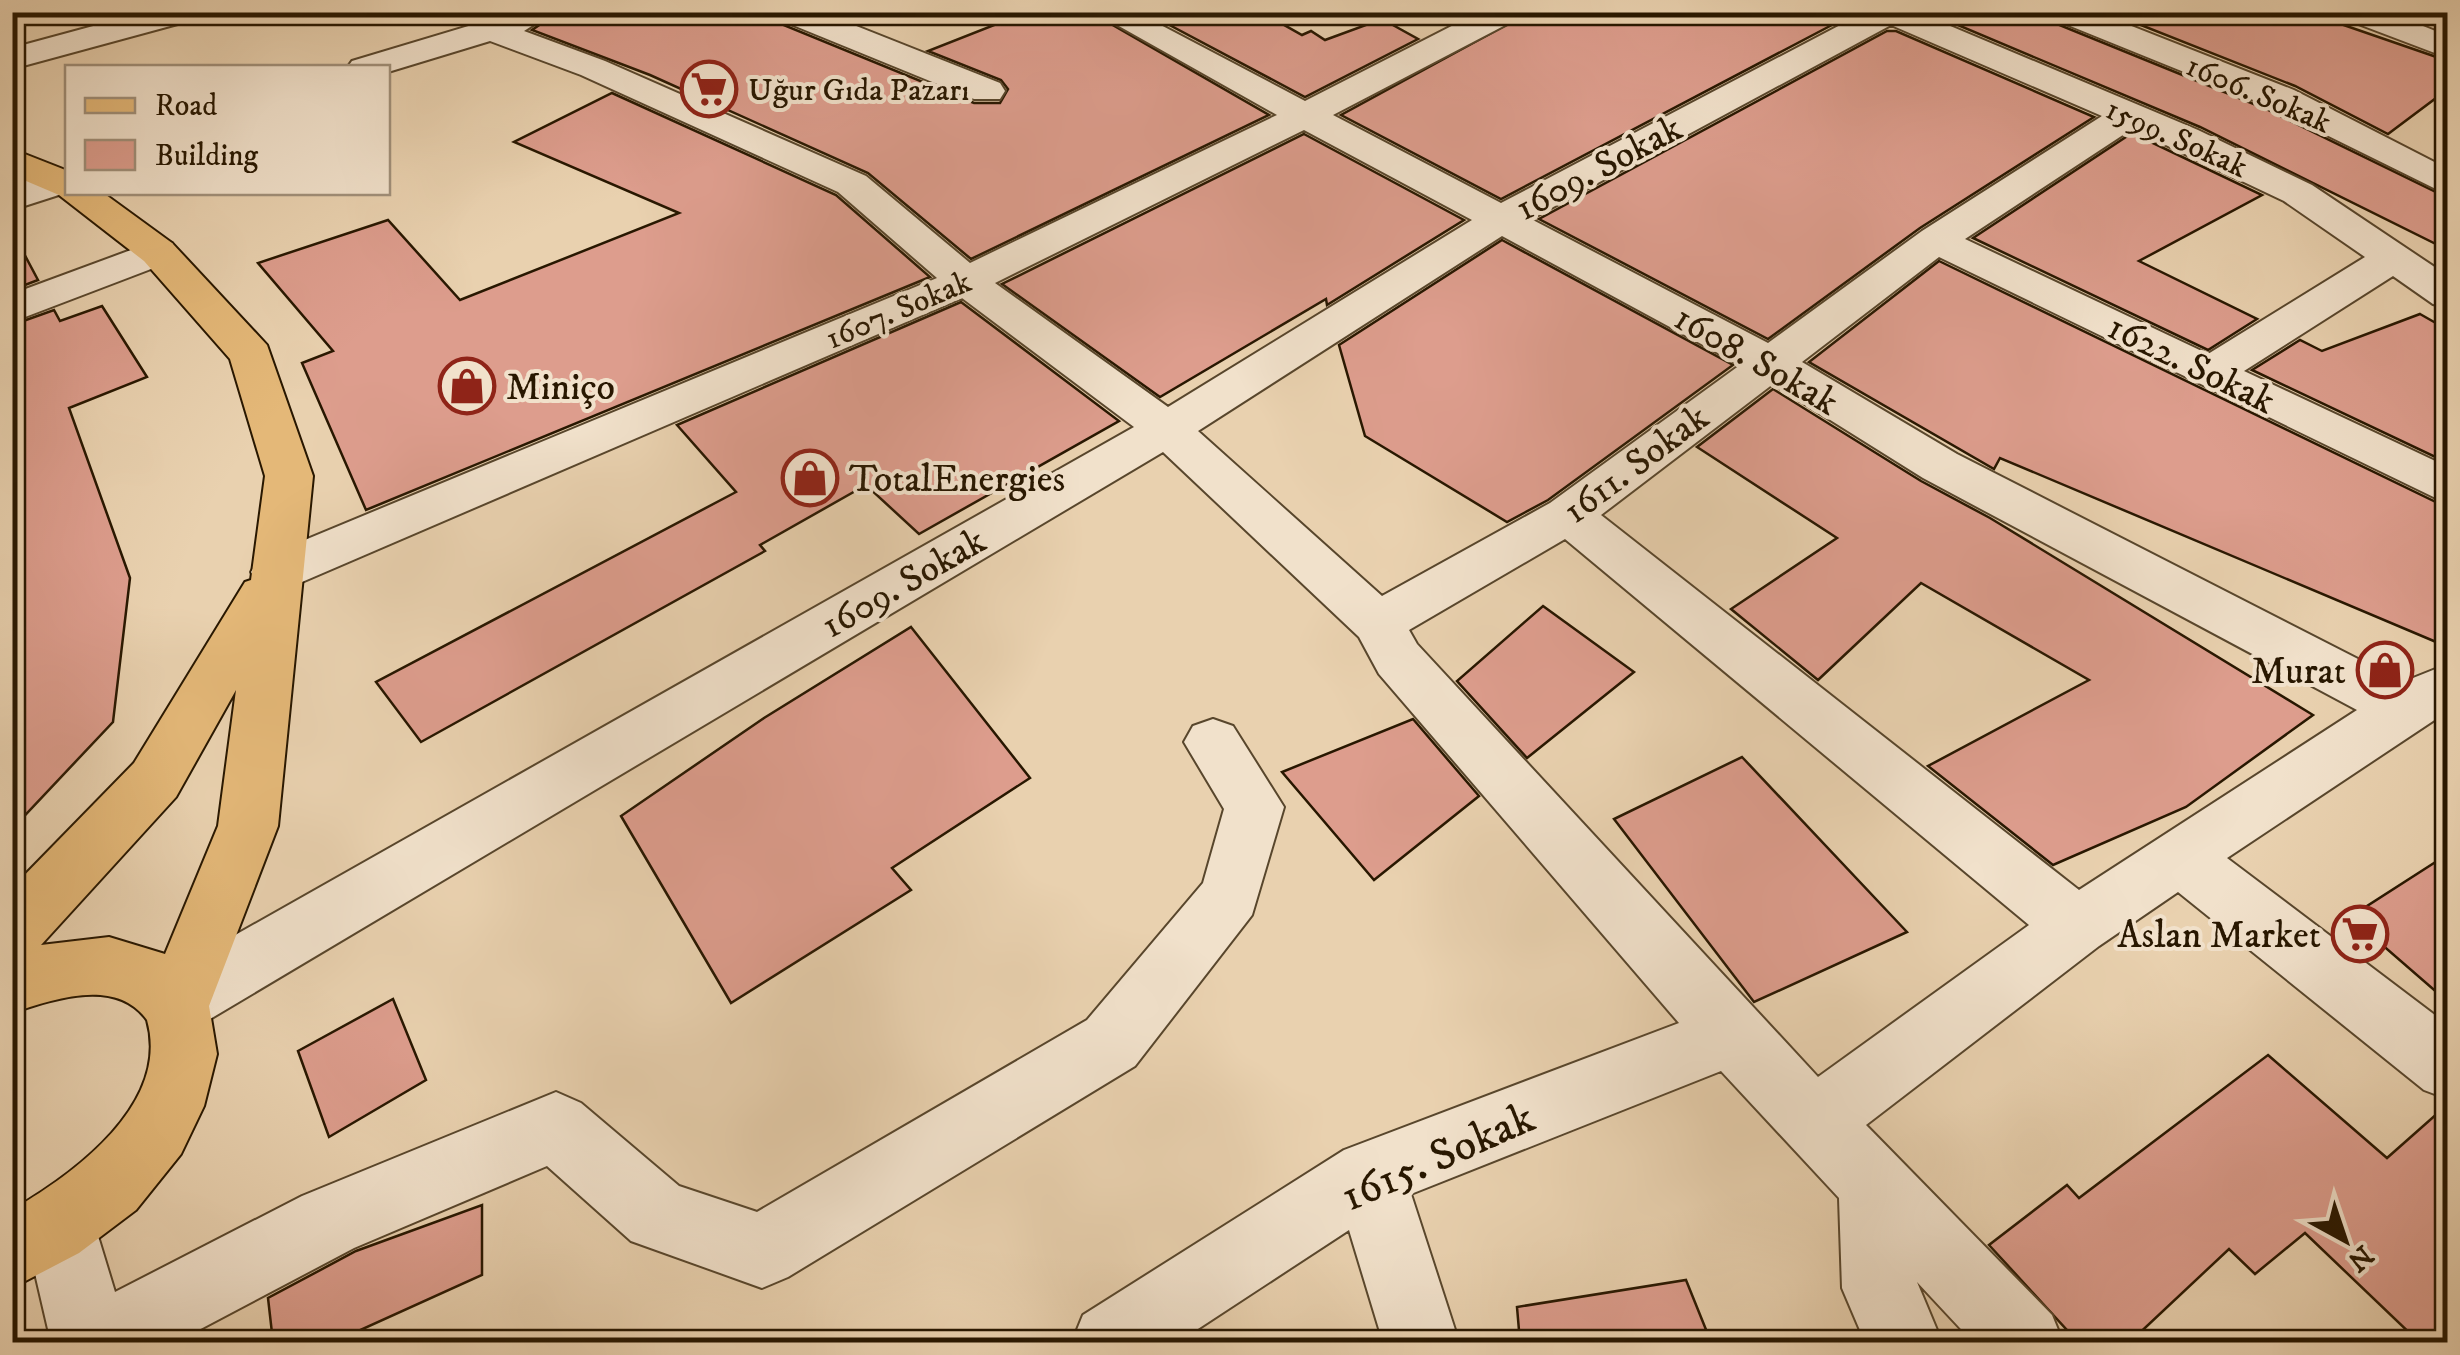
<svg xmlns="http://www.w3.org/2000/svg" width="2460" height="1355" font-family="'IM FELL DW Pica',serif">
  <style>
    .building { fill: #dd9d8d; stroke: #281700; stroke-width: 2.5 }
    .lines { fill: none; stroke-linecap: round; stroke-linejoin: round }
    .minor-casing { stroke: #58462c; stroke-width: 4 }
    .major-casing { stroke: #281700; stroke-width: 4 }
    .minor { fill: #f1e1cb; fill-rule: evenodd }
    .major { fill: #e4b878; fill-rule: evenodd }
    .labels { text-anchor: middle; stroke-width: 8; stroke-linejoin: round; paint-order: stroke }
    .far-poi-label { font-size: 32px; fill: #281700; stroke: #f1e1cb; text-anchor: start }
    .far-street-label { font-size: 32px; fill: #281700; stroke: #f1e1cb }
    .street-label { font-size: 38px; fill: #281700; stroke: #f1e1cb }
    .poi-label { font-size: 38px; fill: #281700; stroke: #f1e1cb; text-anchor: start }
    .near-street-label { font-size: 45px; fill: #281700; stroke: #f1e1cb }
  </style>
  <rect width="100%" height="100%" fill="#e9d1af"/>
  <filter id="stains"><feTurbulence type="fractalNoise" baseFrequency=".002" numOctaves="4"/><feColorMatrix values="0 0 0 0 .2 0 0 0 0 .09 0 0 0 0 .02 0 0 0 .5 -.17"/></filter>
  <radialGradient id="worn" r=".72"><stop offset=".6" stop-color="#630" stop-opacity="0"/><stop offset="1" stop-color="#630" stop-opacity=".3"/></radialGradient>
  <g class="building">
    <path d="M 540,12 L 752,12 L 974,103 L 1000,103 L 1008,89 L 1001,80 L 928,51 L 1027,12 L 1090,12 L 1269,115 L 971,259 L 868,173 L 650,75 L 532,30 L 545,21 Z"/>
    <path d="M 1145,12 L 1261,12 L 1302,35 L 1311,31 L 1325,40 L 1382,19 L 1418,39 L 1305,97 Z"/>
    <path d="M 1530,12 L 1839,12 L 1849,16 L 1501,199 L 1341,115 Z"/>
    <path d="M 1955,12 L 2046,12 L 2052,22 L 2266,109 L 2448,198 L 2448,250 L 2200,127 L 1953,23 Z"/>
    <path d="M 2108,12 L 2306,12 L 2448,61 L 2448,89 L 2388,134 L 2295,86 Z"/>
    <path d="M 1887,31 L 1896,31 L 2094,117 L 1920,228 L 1768,339 L 1539,219 Z"/>
    <path d="M 612,93 L 836,195 L 930,277 L 366,510 L 302,363 L 333,351 L 258,263 L 388,220 L 460,300 L 679,213 L 514,142 Z"/>
    <path d="M 2132,133 L 2262,195 L 2139,261 L 2257,319 L 2208,350 L 1973,238 Z"/>
    <path d="M 1304,134 L 1464,220 L 1327,305 L 1326,299 L 1160,397 L 1002,284 Z"/>
    <path d="M 12,231 L 38,280 L 12,290 Z"/>
    <path d="M 1502,240 L 1733,365 L 1548,500 L 1507,522 L 1365,436 L 1339,345 Z"/>
    <path d="M 1939,261 L 2448,508 L 2448,647 L 2000,458 L 1994,469 L 1809,362 Z"/>
    <path d="M 961,302 L 1119,421 L 919,534 L 866,485 L 760,545 L 765,551 L 421,742 L 376,682 L 736,492 L 677,425 Z"/>
    <path d="M 102,306 L 147,377 L 69,408 L 130,578 L 113,722 L 12,829 L 12,325 L 54,310 L 60,321 Z"/>
    <path d="M 2420,314 L 2448,330 L 2448,463 L 2252,370 L 2300,340 L 2322,351 Z"/>
    <path d="M 1773,389 L 1921,481 L 1990,518 L 2313,715 L 2186,807 L 2053,865 L 1928,766 L 2089,680 L 1921,583 L 1818,680 L 1731,609 L 1837,538 L 1697,447 Z"/>
    <path d="M 1543,606 L 1634,672 L 1527,758 L 1457,681 Z"/>
    <path d="M 911,627 L 1030,778 L 892,868 L 911,890 L 731,1003 L 621,816 L 764,718 Z"/>
    <path d="M 1413,719 L 1479,796 L 1374,880 L 1282,772 Z"/>
    <path d="M 1742,757 L 1907,932 L 1754,1002 L 1614,819 Z"/>
    <path d="M 2448,854 L 2448,1002 L 2350,917 Z"/>
    <path d="M 393,999 L 426,1080 L 329,1137 L 298,1051 Z"/>
    <path d="M 2268,1055 L 2387,1158 L 2448,1104 L 2448,1342 L 2419,1342 L 2305,1233 L 2255,1274 L 2229,1249 L 2130,1342 L 2078,1342 L 1989,1245 L 2067,1185 L 2079,1198 Z"/>
    <path d="M 482,1205 L 482,1275 L 334,1342 L 273,1342 L 268,1298 L 356,1251 Z"/>
    <path d="M 1686,1280 L 1711,1342 L 1520,1342 L 1517,1307 Z"/>
  </g>
  <g class="lines">
    <g class="minor-casing">
      <g id="minor">
        <path d="M 145,12 L 200,12 L 196,19 L 12,69 L 12,48 Z"/>
        <path d="M 774,12 L 821,12 L 1000,83 L 1005,91 L 1000,99 L 974,99 L 778,19 Z"/>
        <path d="M 1094,12 L 1136,12 L 1305,101 L 1479,12 L 1521,12 L 1517,19 L 1333,115 L 1501,203 L 1865,12 L 1917,12 L 2198,130 L 2312,185 L 2448,276 L 2448,308 L 2433,304 L 2393,276 L 2244,371 L 2448,467 L 2448,504 L 1939,257 L 1802,362 L 1957,454 L 2403,682 L 2448,664 L 2448,711 L 2227,858 L 2448,1025 L 2448,1099 L 2424,1090 L 2178,892 L 2099,946 L 1866,1125 L 2052,1315 L 2063,1342 L 1973,1342 L 1917,1282 L 1942,1342 L 1865,1342 L 1842,1288 L 1839,1198 L 1721,1071 L 1411,1194 L 1459,1342 L 1383,1342 L 1349,1230 L 1178,1342 L 1072,1342 L 1083,1315 L 1344,1150 L 1679,1023 L 1379,674 L 1359,637 L 1163,452 L 200,1025 L 177,1034 L 154,1025 L 144,1003 L 154,981 L 1134,427 L 962,298 L 295,585 L 277,591 L 259,585 L 251,572 L 259,559 L 937,278 L 838,192 L 581,75 L 490,41 L 388,72 L 388,68 L 347,68 L 352,61 L 512,13 L 536,13 L 541,20 L 524,31 L 605,61 L 866,176 L 970,263 L 1277,115 ZM 1891,25 L 2102,116 L 1922,231 L 1768,343 L 1531,219 ZM 2132,129 L 2284,201 L 2365,257 L 2208,354 L 1965,239 ZM 1304,130 L 1472,220 L 1168,407 L 995,283 ZM 1502,236 L 1740,365 L 1550,503 L 1382,596 L 1198,431 ZM 1773,384 L 1923,478 L 2357,710 L 2079,890 L 1601,515 ZM 1565,539 L 2029,925 L 1818,1077 L 1417,644 L 1409,630 Z"/>
        <path d="M 2049,12 L 2096,12 L 2294,90 L 2448,169 L 2448,195 L 2268,106 L 2053,19 Z"/>
        <path d="M 2341,12 L 2388,12 L 2448,36 L 2448,58 L 2345,19 Z"/>
        <path d="M 61,170 L 68,172 L 68,192 L 12,210 L 12,185 Z"/>
        <path d="M 158,240 L 172,243 L 178,252 L 172,261 L 12,322 L 12,294 Z"/>
        <path d="M 1213,719 L 1233,726 L 1284,807 L 1252,915 L 1135,1066 L 788,1277 L 762,1288 L 631,1241 L 547,1166 L 354,1248 L 176,1342 L 51,1342 L 24,1226 L 35,1200 L 61,1189 L 87,1200 L 115,1292 L 302,1196 L 556,1092 L 581,1103 L 679,1186 L 757,1212 L 1087,1020 L 1203,883 L 1224,809 L 1184,742 L 1193,726 Z"/>
      </g>
    </g>
    <g class="major-casing">
      <path id="major" d="M 12,149 L 68,171 L 68,192 L 102,192 L 172,243 L 267,345 L 313,476 L 278,826 L 209,1006 L 217,1054 L 204,1106 L 181,1154 L 136,1210 L 79,1253 L 12,1288 L 12,1210 C 74,1174 171,1104 147,1020 C 116,977 54,999 12,1013 L 12,888 L 134,763 L 245,582 L 251,580 L 265,476 L 230,359 L 144,261 L 59,195 L 12,175 ZM 236,690 L 218,826 L 165,954 L 109,937 L 41,945 L 176,797 Z"/>
    </g>
    <use href="#minor" class="minor"/>
    <use href="#major" class="major"/>
  </g>
  <defs>
    <g id="supermarket-ring" transform="scale(2.875)"><circle r="9.5" fill="#f1e1cb" stroke="#8f2418" stroke-width="1.5"/><path d="M-6-5.5h2.5l.6 2H6L4.5 2H-2.5L-4.4-4H-6ZM-1.5 3.2a1.3 1.3 0 1 0 .1 0ZM3 3.2a1.3 1.3 0 1 0 .1 0Z" fill="#8f2418"/></g>
    <g id="shop-ring" transform="scale(2.875)"><circle r="9.5" fill="#f1e1cb" stroke="#8f2418" stroke-width="1.5"/><path d="M-5-2.5h2.3a2.7 3.5 0 0 1 5.4 0H5L5.5 6h-11ZM-1.5-2.5h3a1.5 2.3 0 0 0-3 0Z" fill="#8f2418"/></g>
  </defs>
  <g fill-rule="evenodd">
    <use href="#supermarket-ring" x="709" y="89"/>
    <use href="#shop-ring" x="467" y="386"/>
    <use href="#shop-ring" x="810" y="478"/>
    <use href="#shop-ring" x="2385" y="670"/>
    <use href="#supermarket-ring" x="2360" y="934"/>
  </g>
  <g class="labels">
    <g class="far-poi-label">
      <text x="748" y="100">Uğur Gıda Pazarı</text>
    </g>
    <g class="far-street-label">
      <text transform="translate(2259 93) rotate(23)" y="11">1606. Sokak</text>
      <text transform="translate(2177 137) rotate(24)" y="11">1599. Sokak</text>
      <text transform="translate(898 309) rotate(-23)" y="11">1607. Sokak</text>
    </g>
    <g class="street-label">
      <text transform="translate(1598 167) rotate(-28)" y="13">1609. Sokak</text>
      <text transform="translate(1757 359) rotate(30)" y="13">1608. Sokak</text>
      <text transform="translate(2192 363) rotate(26)" y="13">1622. Sokak</text>
      <text transform="translate(1635 463) rotate(-37)" y="13">1611. Sokak</text>
      <text transform="translate(903 582) rotate(-30)" y="13">1609. Sokak</text>
    </g>
    <g class="poi-label">
      <text x="506" y="399">Miniço</text>
      <text x="849" y="491">TotalEnergies</text>
      <text x="2346" y="683" text-anchor="end">Murat</text>
      <text x="2321" y="947" text-anchor="end">Aslan Market</text>
    </g>
    <g class="near-street-label">
      <text transform="translate(1437 1155) rotate(-24)" y="16">1615. Sokak</text>
    </g>
  </g>
  <rect width="2460" height="1355" fill="none" stroke="#e9d1af" stroke-width="50"/>
  <rect x="15" y="15" width="2430" height="1325" fill="none" stroke="#281700" stroke-width="5"/>
  <rect x="25" y="25" width="2410" height="1305" fill="none" stroke="#281700" stroke-width="2.5"/>
  <rect x="65" y="65" width="325" height="130" fill="#f1e1cb" stroke="#a1907a" stroke-width="2.5"/>
  <rect x="85" y="98" width="50" height="15" fill="#e4b878" stroke="#a1907a" stroke-width="2.5"/>
  <text x="155" y="115" font-size="30" fill="#281700">Road</text>
  <rect x="85" y="140" width="50" height="30" fill="#dd9d8d" stroke="#a1907a" stroke-width="2.5"/>
  <text x="155" y="165" font-size="30" fill="#281700">Building</text>
  <g transform="translate(2345 1240) rotate(140)" stroke="#f1e1cb" stroke-width="8" paint-order="stroke">
  <path d="M0-8L18 38L0 25L-18 38Z" fill="#281700"/>
  <text y="-15" font-size="28" font-weight="bold" text-anchor="middle" fill="#281700">N</text>
  </g>
  <rect width="100%" height="100%" filter="url(#stains)"/>
  <rect width="100%" height="100%" fill="url(#worn)"/>
</svg>
